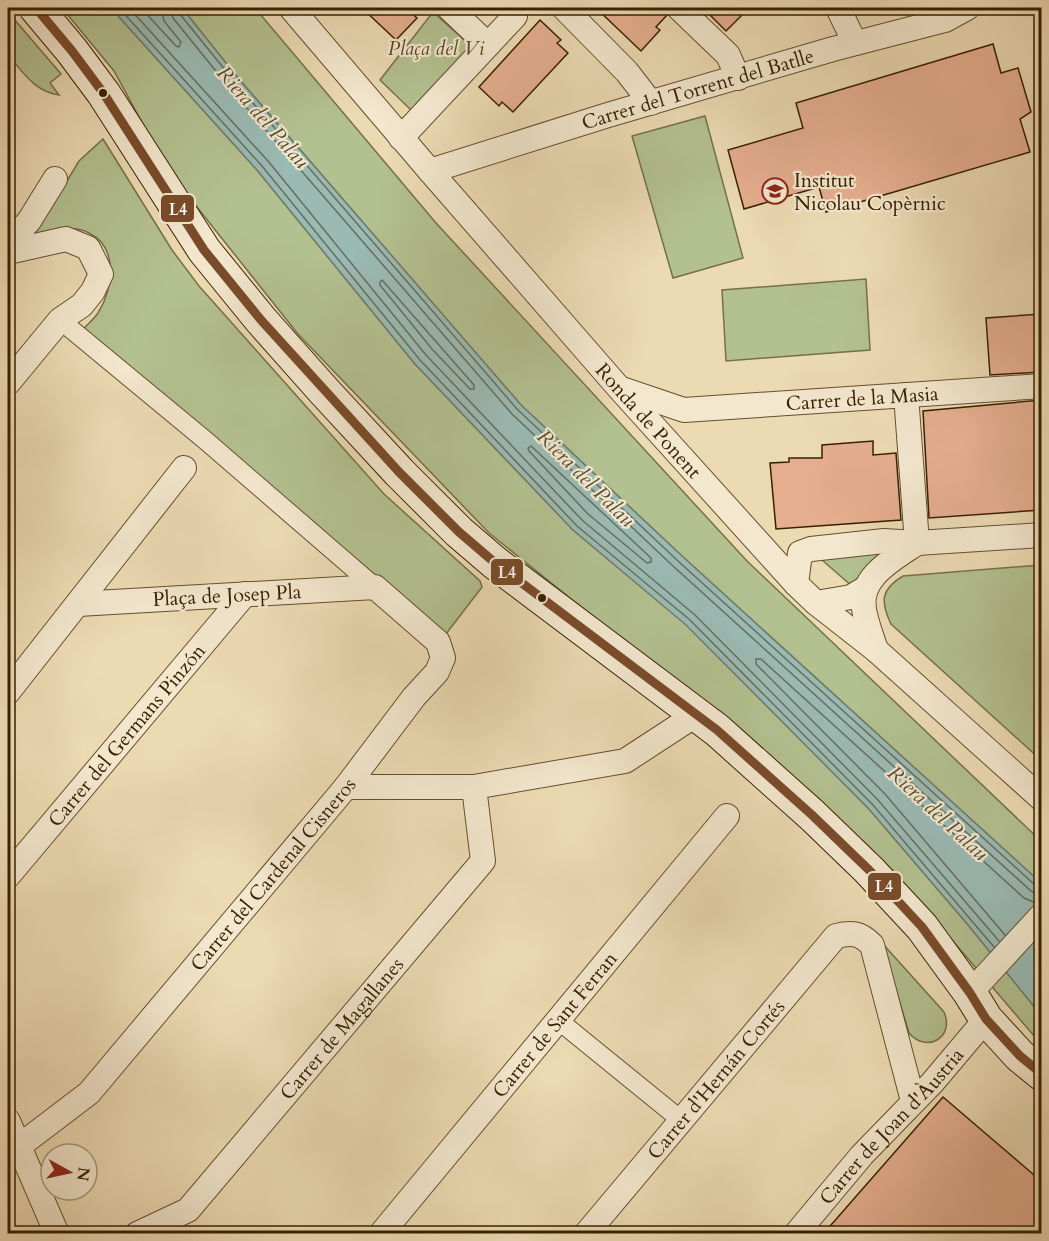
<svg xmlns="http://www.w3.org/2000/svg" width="1049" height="1241" font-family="Cardo,serif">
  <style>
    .green { fill: #b3c090; stroke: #757048; stroke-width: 1.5 }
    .water { fill: #9abab4; stroke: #727c6c; stroke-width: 1.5 }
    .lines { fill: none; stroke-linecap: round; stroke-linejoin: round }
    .shore { stroke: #686d5a; stroke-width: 1.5 }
    .building { fill: #e5ae8f; stroke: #372000; stroke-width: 1.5 }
    .pedestrian-casing { stroke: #644e2d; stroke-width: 20 }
    .minor-casing { stroke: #644e2d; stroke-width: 26 }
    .secondary-casing { stroke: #372000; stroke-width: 35 }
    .pedestrian { stroke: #f3e7ce; stroke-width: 18 }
    .minor { stroke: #f3e7ce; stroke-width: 24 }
    .secondary { stroke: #f3e7ce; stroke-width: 33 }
    .bus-1-casing { stroke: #f3e7ce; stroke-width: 14 }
    .bus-1 { stroke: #7a4b2a; stroke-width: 9 }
    .bus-dot { fill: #372000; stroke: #f3e7ce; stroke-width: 2 }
    .labels { text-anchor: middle; stroke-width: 4.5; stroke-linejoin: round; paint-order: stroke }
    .park-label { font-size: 20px; font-style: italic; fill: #564824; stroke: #f3e7ce }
    .street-label { font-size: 20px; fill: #372000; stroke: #f3e7ce }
    .poi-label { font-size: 20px; fill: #372000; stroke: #f3e7ce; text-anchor: start }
    .water-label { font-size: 21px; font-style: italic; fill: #554e36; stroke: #f3e7ce }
    .line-badge { stroke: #f3e7ce; stroke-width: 2 }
    .badge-label { font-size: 16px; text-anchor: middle; font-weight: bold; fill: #fff }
  </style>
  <rect width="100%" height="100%" fill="#ecdab3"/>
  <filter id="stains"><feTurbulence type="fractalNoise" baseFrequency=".00333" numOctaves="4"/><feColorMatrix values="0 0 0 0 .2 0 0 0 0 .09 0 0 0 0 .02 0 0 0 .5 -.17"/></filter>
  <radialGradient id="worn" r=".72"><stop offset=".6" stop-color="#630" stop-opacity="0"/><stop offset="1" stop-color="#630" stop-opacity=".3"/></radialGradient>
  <g class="green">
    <path d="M 62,8 L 111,8 L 257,170 L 415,364 L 573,530 L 686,624 L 869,809 L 969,926 L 1041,1015 L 1041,1044 L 952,940 L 759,750 L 489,533 L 298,334 L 169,172 L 114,71 Z"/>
    <path d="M 182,8 L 255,8 L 436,223 L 747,561 L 1041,841 L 1041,883 L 682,556 L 521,405 L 238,78 Z"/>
    <path d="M 8,12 L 61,74 L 50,83 L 59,95 C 34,91 24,73 8,55 Z"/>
    <path d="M 433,12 L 472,47 L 412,111 L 380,80 Z"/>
    <path d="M 705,116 L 743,258 L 673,278 L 632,136 Z"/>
    <path d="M 103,139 L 172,250 L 199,286 L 384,494 L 480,581 L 482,587 L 446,634 L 82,330 C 87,325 94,319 98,313 C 112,290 120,248 89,233 C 73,224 51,232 34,235 L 79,161 Z"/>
    <path d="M 866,279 L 870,350 L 726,361 L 722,290 Z"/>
    <path d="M 886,551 L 853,587 L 822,560 L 826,555 Z"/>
    <path d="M 1041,565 L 1042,565 L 1041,760 L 891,624 C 880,601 881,589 903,576 Z"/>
    <path d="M 882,943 L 944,1012 C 955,1037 927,1054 909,1033 Z"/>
  </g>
  <path class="water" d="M 111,8 L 182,8 L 238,78 L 521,405 L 682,556 L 1041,883 L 1041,1015 L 969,926 L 869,809 L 686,625 L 573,530 L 415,364 L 257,170 Z"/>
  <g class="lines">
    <g class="shore">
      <path d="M 119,8 L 262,166 L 420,360 L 577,526 L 690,620 L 873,805 L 994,947"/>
      <path d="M 129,8 L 268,161 L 426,355 L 582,520 L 695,615 L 878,800 L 999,941"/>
      <path d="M 141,8 L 176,46 L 179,47 L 181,42 L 164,21 L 161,8"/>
      <path d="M 170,8 L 173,18 L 228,86 L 512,414 L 673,566 L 1031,891 L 1042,895"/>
      <path d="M 177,8 L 179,13 L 234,81 L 517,409 L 678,561 L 1035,885 L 1042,887"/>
      <path d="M 382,280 L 474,385 L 474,389 L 470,389 L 432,349 L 380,285 L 380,282 Z"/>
      <path d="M 531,446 L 651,558 L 651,562 L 647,563 L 588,514 L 529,451 L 528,448 Z"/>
      <path d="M 1005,935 L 885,794 L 756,664 L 756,659 L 761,659 L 1024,898 L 1036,903"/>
    </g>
  </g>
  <g class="building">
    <path d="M 362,8 L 406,8 L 417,18 L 396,40 Z"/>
    <path d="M 596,8 L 665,8 L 667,15 L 656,27 L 660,30 L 641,51 Z"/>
    <path d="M 703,8 L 749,8 L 726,31 Z"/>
    <path d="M 540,20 L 561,40 L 557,43 L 568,53 L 513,112 L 502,102 L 499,106 L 479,87 Z"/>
    <path d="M 993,44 L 1001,73 L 1018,68 L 1031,112 L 1020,119 L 1030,152 L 826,212 L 819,187 L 744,209 L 728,150 L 803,128 L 796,103 Z"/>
    <path d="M 1041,314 L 1041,372 L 990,375 L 986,318 Z"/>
    <path d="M 1041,400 L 1041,510 L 929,518 L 923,411 Z"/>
    <path d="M 873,441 L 873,455 L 896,453 L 901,520 L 776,529 L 770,463 L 789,462 L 789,458 L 822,458 L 822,445 Z"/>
    <path d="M 943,1097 L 1041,1181 L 1041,1233 L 824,1233 Z"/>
  </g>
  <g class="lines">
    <g class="pedestrian-casing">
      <g id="pedestrian">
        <path d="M 60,320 L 205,440 L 375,587"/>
        <path d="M 558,1020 L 681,1120"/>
      </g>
    </g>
    <g class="minor-casing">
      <g id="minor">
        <path id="s1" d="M 291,8 L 430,171 L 619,388 L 796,584 L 816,603 L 876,650 L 1042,799"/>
        <path d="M 449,8 L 488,45"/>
        <path d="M 564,8 L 627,72 L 651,103"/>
        <path d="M 679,8 L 728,55 L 738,78"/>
        <path d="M 838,8 L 855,43"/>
        <path d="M 401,138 L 515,16"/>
        <path id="s2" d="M 430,171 L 608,115 L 833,49 L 945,20 L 967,8"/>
        <path d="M 8,244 L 29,221 L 55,179"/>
        <path d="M 8,252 L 66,239 L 88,248 L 101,274 L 93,291 L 82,305 L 60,320 L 8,383"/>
        <path id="s3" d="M 622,389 L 684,410 L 1042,386"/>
        <path d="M 906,395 L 917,543"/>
        <path d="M 796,584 L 800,553 L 811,549 L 884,541 L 917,543 L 1042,535"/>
        <path d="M 816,603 L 851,597 L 866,588"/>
        <path d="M 876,650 C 872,637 866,623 864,609 C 858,577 895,558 917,543"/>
        <path d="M 8,692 L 184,468"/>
        <path d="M 346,787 L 474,787 L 625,761 L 697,714"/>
        <path id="s4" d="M 8,876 L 245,594"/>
        <path d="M 970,993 L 1042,915"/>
        <path d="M 8,1121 L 57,1234"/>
        <path id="s5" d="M 18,1147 L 89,1093 L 346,787 L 414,697 L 437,672 L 443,658 L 438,642 L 375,587 L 78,604"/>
        <path id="s6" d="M 137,1234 L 188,1210 L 483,861 L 474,787"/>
        <path id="s7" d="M 381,1234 L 727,816"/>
        <path id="s8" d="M 586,1234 L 836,936 C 852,932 860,933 872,945 L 913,1101"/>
        <path id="s9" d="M 796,1234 L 862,1155 L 932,1083 L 986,1019"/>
      </g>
    </g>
    <g class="secondary-casing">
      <path id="secondary" d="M 36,8 L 72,51 L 104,94 L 204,250 L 261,320 L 324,391 L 399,472 L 459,532 L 494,562 L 717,730 L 812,815 L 869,870 L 922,927 L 970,993 L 986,1019 L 1020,1056 L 1042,1074"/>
    </g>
    <use href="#pedestrian" class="pedestrian"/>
    <use href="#minor" class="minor"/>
    <use href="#secondary" class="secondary"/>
    <g class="bus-1-casing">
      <path id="bus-1" d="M 36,8 L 72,51 L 104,94 L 204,250 L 261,320 L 399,472 L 459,532 L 494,562 L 717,730 L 812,815 L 869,870 L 922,927 L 970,993 L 986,1019 L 1020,1056 L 1042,1074"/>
    </g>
    <use href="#bus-1" class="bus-1"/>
  </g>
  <defs>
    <g id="school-ring" transform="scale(1.35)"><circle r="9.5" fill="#f3e7ce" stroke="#8f2418" stroke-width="1.5"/><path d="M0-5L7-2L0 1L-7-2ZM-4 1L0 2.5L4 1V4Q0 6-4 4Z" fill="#8f2418"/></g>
  </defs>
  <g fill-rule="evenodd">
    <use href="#school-ring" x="775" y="191"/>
  </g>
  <g class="bus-dot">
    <circle cx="103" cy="93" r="5"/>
    <circle cx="542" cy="598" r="5"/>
  </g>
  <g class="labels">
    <g class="park-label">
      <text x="436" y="55">Plaça del Vi</text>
    </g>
    <g class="street-label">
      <text dy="7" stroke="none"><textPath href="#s2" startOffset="280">Carrer del Torrent del Batlle</textPath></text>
      <text dy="7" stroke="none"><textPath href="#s3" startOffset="244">Carrer de la Masia</textPath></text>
      <text dy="7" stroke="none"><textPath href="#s1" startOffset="546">Ronda de Ponent</textPath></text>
      <text transform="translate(227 595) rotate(-3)" y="7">Plaça de Josep Pla</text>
      <text dy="7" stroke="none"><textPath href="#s4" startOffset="184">Carrer del Germans Pinzón</textPath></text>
      <text dy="7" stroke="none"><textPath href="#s5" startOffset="375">Carrer del Cardenal Cisneros</textPath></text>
      <text dy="7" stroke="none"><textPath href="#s7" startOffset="272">Carrer de Sant Ferran</textPath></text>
      <text dy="7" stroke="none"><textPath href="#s6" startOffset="294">Carrer de Magallanes</textPath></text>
      <text dy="7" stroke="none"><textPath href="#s8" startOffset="202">Carrer d'Hernán Cortés</textPath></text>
      <text dy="7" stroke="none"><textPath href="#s9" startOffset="144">Carrer de Joan d'Àustria</textPath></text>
    </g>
    <g class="poi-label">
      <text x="794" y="187">Institut<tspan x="794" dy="23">Nicolau Copèrnic</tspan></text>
    </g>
    <g class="water-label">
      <text transform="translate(263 117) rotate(49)" y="7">Riera del Palau</text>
      <text transform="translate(586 478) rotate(45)" y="7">Riera del Palau</text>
      <text transform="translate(938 813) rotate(43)" y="7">Riera del Palau</text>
    </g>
  </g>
  <g class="line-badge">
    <rect x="160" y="194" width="35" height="29" rx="6" fill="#7a4b2a"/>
    <rect x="490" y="558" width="34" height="28" rx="6" fill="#7a4b2a"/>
    <rect x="867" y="872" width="35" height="29" rx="6" fill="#7a4b2a"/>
  </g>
  <g class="badge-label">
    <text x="178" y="215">L4</text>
    <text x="507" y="578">L4</text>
    <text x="884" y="892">L4</text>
  </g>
  <rect width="1049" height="1241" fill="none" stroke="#ecdab3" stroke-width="30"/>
  <rect x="9" y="9" width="1031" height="1223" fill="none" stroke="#372000" stroke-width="3"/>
  <rect x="15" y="15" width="1019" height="1211" fill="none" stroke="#372000" stroke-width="1.5"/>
  <g transform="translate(69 1172) rotate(98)"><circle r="28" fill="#f3e7ce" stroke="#a8977c" stroke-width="1.5"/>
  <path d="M0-4.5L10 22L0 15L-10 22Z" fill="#8f2418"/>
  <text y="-9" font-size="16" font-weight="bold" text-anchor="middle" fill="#372000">N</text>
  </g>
  <rect width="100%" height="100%" filter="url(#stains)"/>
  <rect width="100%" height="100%" fill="url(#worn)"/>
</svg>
